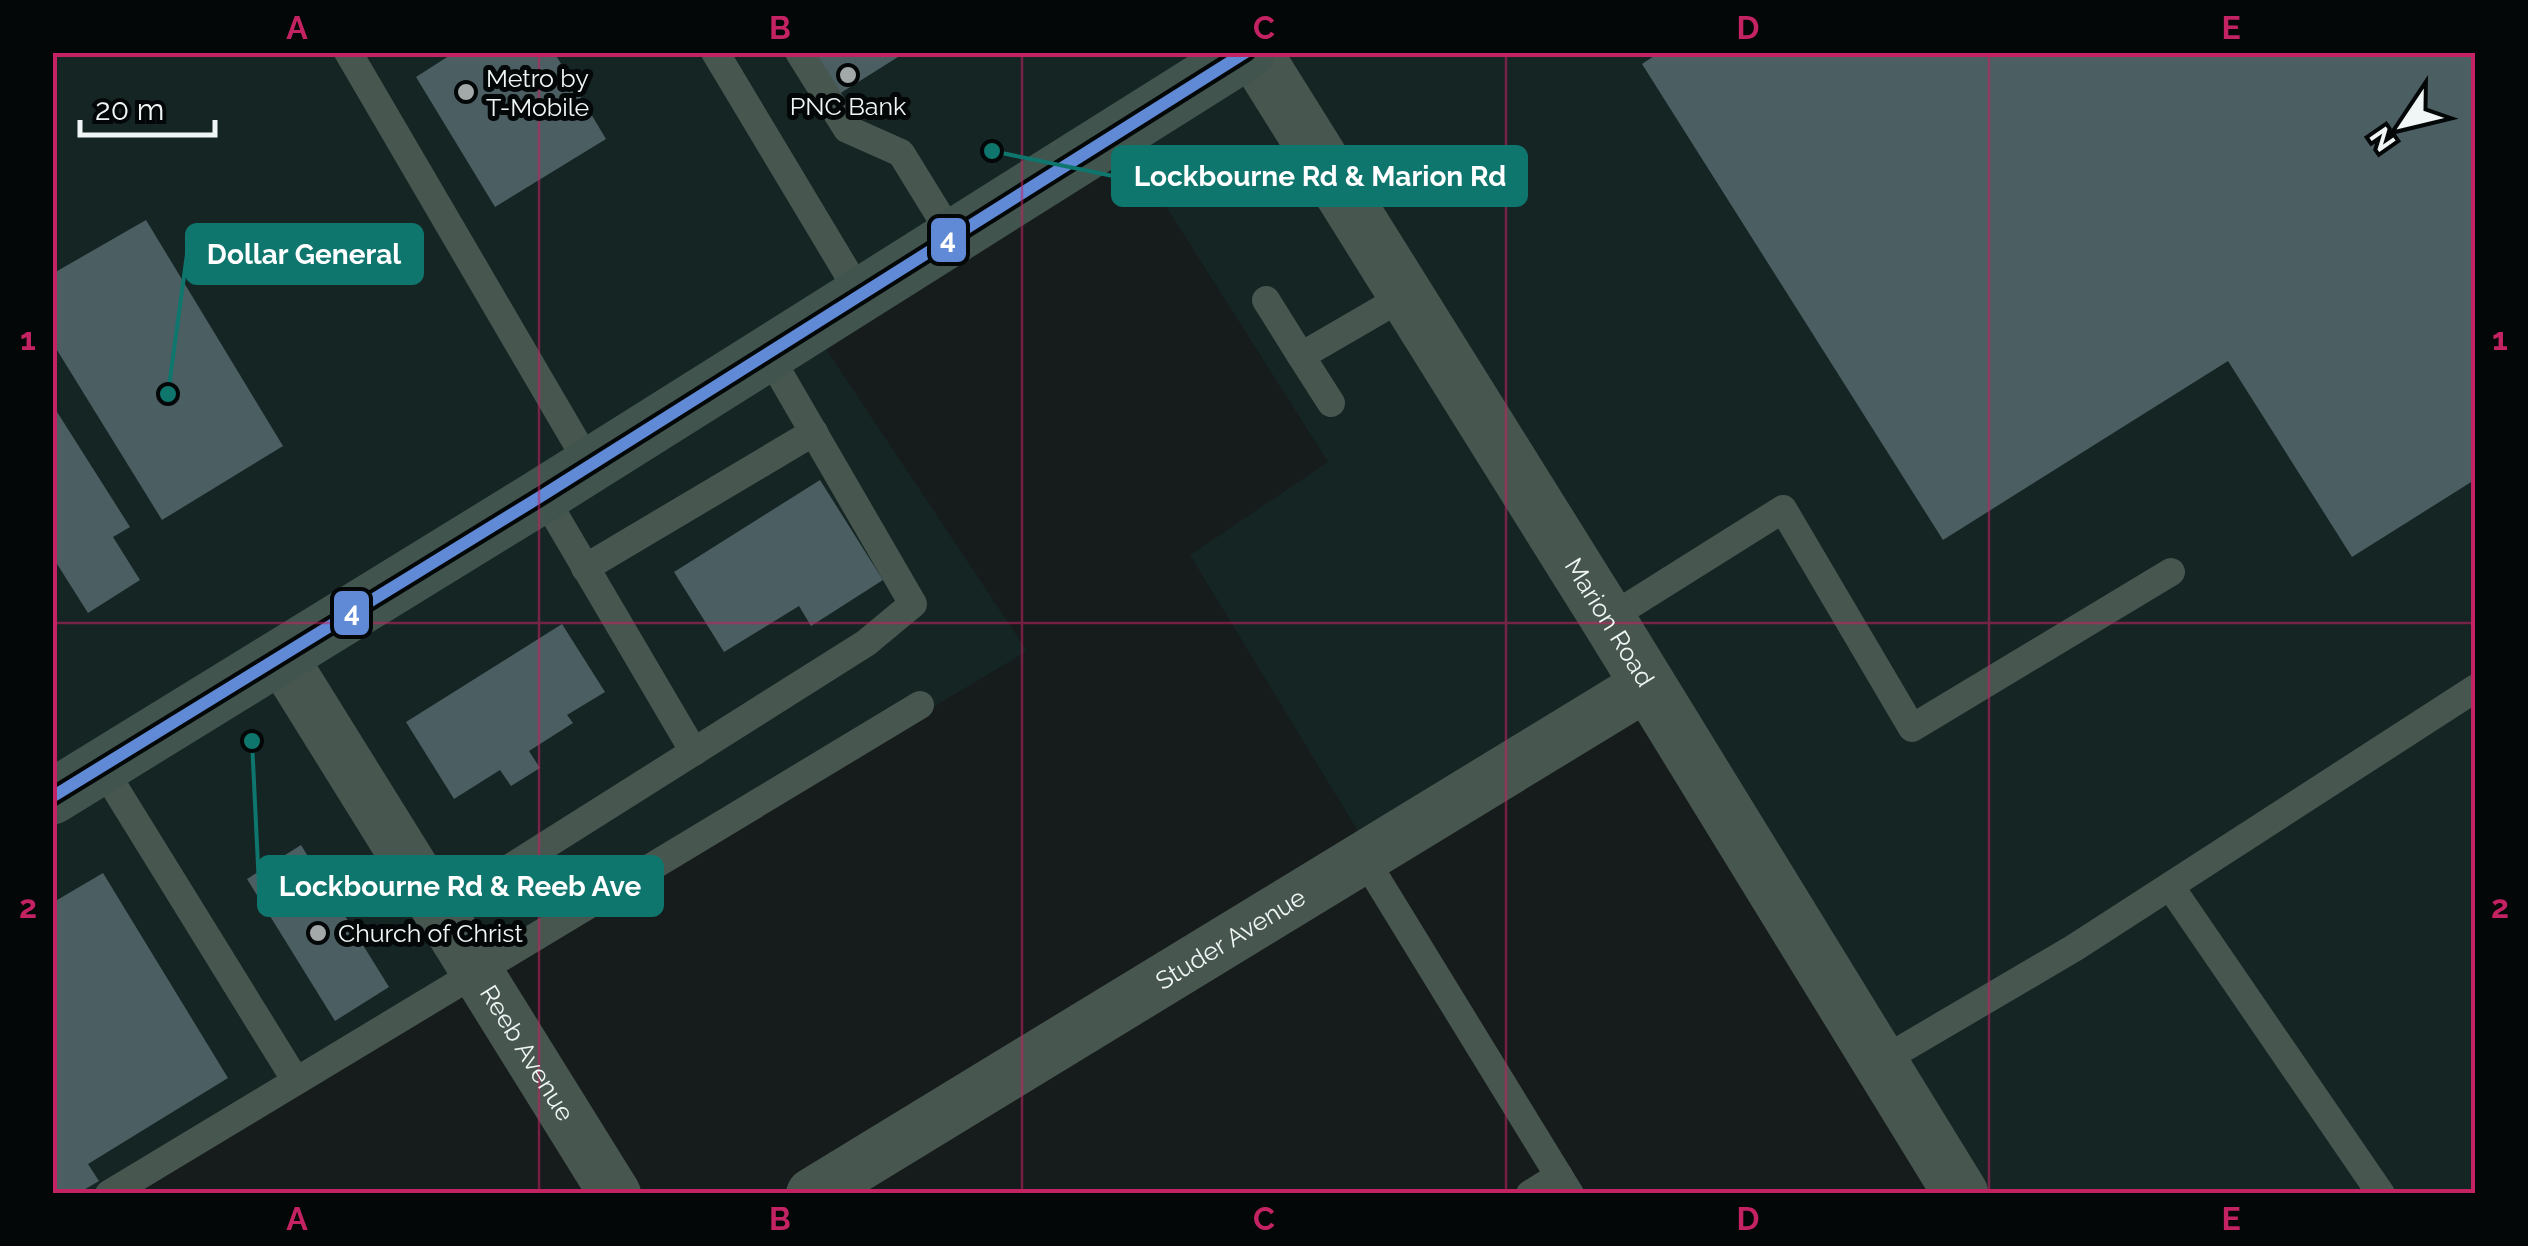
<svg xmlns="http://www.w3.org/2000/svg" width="2528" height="1246" font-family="Raleway,sans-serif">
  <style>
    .built { fill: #152524 }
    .building { fill: #4b5e62 }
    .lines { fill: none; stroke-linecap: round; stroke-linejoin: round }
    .service { stroke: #47564f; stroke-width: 28 }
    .minor { stroke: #47564f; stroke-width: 52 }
    .tertiary { stroke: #47564f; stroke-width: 55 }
    .secondary { stroke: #41544d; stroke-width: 55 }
    .bus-1-casing { stroke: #040707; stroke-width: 20 }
    .bus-1 { stroke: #6089d6; stroke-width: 12 }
    .grid { fill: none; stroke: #c42363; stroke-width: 2.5; stroke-opacity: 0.55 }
    .poi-dot { fill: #a3a9a9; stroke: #040707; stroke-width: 4 }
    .labels { text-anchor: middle; stroke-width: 10; stroke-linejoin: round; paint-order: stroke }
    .poi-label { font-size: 25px; fill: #eff6f5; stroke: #040707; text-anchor: start }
    .street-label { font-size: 25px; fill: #eff6f5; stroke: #040707 }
    .leader { fill: none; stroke: #0f766e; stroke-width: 4 }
    .callout-dot { fill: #0f766e; stroke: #040707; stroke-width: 4 }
    .callout { fill: #0f766e; stroke: #0f766e; stroke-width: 4 }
    .callout-label { font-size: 28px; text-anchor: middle; font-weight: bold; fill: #fff }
    .line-badge { stroke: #040707; stroke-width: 4 }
    .badge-label { font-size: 28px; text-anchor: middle; font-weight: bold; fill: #fff }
    .neatline { fill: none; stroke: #c42363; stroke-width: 4 }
    .grid-label { font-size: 32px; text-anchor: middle; font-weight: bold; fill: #c42363 }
  </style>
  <rect width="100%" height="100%" fill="#161b1b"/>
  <path class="built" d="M 52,53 L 2475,53 L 2475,1193 L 1969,1193 L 1653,667 L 1367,846 L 1190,555 L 1328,462 L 1117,129 L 810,325 L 1027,651 L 121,1193 L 53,1193 Z"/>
  <g class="building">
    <path d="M 455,52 L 554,52 L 606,139 L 495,207 L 416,77 Z"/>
    <path d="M 821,52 L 906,52 L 839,94 L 815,56 Z"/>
    <path d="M 1660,52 L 2476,52 L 2476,479 L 2352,557 L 2228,361 L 1943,540 L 1642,64 Z"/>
    <path d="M 146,220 L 283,446 L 162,520 L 52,342 L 52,274 Z"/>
    <path d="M 52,404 L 130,527 L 113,537 L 140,580 L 88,613 L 52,556 Z"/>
    <path d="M 820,480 L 883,580 L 811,626 L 799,606 L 724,652 L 674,572 Z"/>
    <path d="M 562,624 L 605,692 L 567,715 L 573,723 L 529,751 L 540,768 L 511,786 L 500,770 L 454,799 L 406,722 Z"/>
    <path d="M 301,845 L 389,987 L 335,1021 L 247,879 Z"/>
    <path d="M 103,873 L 228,1078 L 88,1164 L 99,1181 L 77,1194 L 52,1194 L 52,903 Z"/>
  </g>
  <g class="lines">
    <g class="service">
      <path d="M 348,52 L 590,466"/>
      <path d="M 715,52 L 860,294"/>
      <path d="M 799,52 L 847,129 L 901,153 L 952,236"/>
      <path d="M 1266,300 L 1301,356 L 1406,295"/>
      <path d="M 1301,356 L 1331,403"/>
      <path d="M 543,495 L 694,752"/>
      <path d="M 585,568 L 814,432"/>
      <path d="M 1608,619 L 1783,509 L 1912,728 L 2171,572"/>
      <path d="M 102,767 L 296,1081"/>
      <path d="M 1364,858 L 1559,1176"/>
      <path d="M 2170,886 L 2381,1194"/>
      <path d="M 440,912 L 866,643 L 913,604 L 767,352"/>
      <path d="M 1880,1062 L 2074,948 L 2476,688"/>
      <path d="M 109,1194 L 920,705"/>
      <path d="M 1530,1194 L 1559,1176 L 1570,1194"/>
    </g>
    <g class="minor">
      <path id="s1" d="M 282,658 L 615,1194"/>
      <path id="s2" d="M 812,1194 L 1648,684"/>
    </g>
    <path class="tertiary" id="s3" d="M 1254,52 L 1608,619 L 1961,1194"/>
    <path class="secondary" d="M 52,797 L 543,495 L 1247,52"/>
    <g class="bus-1-casing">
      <path id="bus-1" d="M 52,797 L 543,495 L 1246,52"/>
    </g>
    <use href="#bus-1" class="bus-1"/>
  </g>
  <path class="grid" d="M 539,52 L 539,1194M 1022,52 L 1022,1194M 1506,52 L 1506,1194M 1989,52 L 1989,1194M 52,623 L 2476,623"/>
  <g class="poi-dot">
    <circle cx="848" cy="75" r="10"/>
    <circle cx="466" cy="92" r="10"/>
    <circle cx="318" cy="933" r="10"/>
  </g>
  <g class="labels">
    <g class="poi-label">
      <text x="486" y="87">Metro by<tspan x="486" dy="29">T-Mobile</tspan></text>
      <text x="848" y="115" text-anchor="middle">PNC Bank</text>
      <text x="338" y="942">Church of Christ</text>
    </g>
    <g class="street-label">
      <text dy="9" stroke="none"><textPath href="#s3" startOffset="672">Marion Road</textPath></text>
      <text dy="9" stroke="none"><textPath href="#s2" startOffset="490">Studer Avenue</textPath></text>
      <text dy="9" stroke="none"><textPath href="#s1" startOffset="465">Reeb Avenue</textPath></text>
    </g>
  </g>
  <path class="leader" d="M992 151L1113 176M168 394L187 254M252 741L259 886"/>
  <g class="callout-dot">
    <circle cx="992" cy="151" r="10"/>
    <circle cx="168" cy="394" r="10"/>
    <circle cx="252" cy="741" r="10"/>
  </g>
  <g class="callout">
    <rect x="1113" y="147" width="413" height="58" rx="10"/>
    <rect x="187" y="225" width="235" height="58" rx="10"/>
    <rect x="259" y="857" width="403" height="58" rx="10"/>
  </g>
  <g class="callout-label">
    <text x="1320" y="186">Lockbourne Rd &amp; Marion Rd</text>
    <text x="304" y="264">Dollar General</text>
    <text x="460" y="896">Lockbourne Rd &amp; Reeb Ave</text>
  </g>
  <g class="line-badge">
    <rect x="929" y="216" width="39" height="48" rx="10" fill="#6089d6"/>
    <rect x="332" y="589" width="39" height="48" rx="10" fill="#6089d6"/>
  </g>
  <g class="badge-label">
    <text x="948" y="249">4</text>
    <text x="352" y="622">4</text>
  </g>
  <rect width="2528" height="1246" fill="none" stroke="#040707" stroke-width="110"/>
  <g transform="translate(2403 125) rotate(235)" stroke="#040707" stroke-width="8" paint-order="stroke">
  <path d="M0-8L18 38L0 25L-18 38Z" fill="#eff6f5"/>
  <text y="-15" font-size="28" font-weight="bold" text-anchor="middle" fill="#eff6f5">N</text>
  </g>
  <path d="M80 120v15h135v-15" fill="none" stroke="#eff6f5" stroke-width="5"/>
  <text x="95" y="120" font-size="30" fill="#eff6f5" stroke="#040707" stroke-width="8" paint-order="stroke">20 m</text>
  <rect x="55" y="55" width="2418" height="1136" class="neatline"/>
  <g class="grid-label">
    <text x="297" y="39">A</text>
    <text x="780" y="39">B</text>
    <text x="1264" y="39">C</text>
    <text x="1748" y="39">D</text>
    <text x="2231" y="39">E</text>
    <text x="28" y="350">1</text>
    <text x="2500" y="350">1</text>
    <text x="28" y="918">2</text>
    <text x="2500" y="918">2</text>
    <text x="297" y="1230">A</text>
    <text x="780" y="1230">B</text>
    <text x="1264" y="1230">C</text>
    <text x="1748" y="1230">D</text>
    <text x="2231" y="1230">E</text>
  </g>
</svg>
